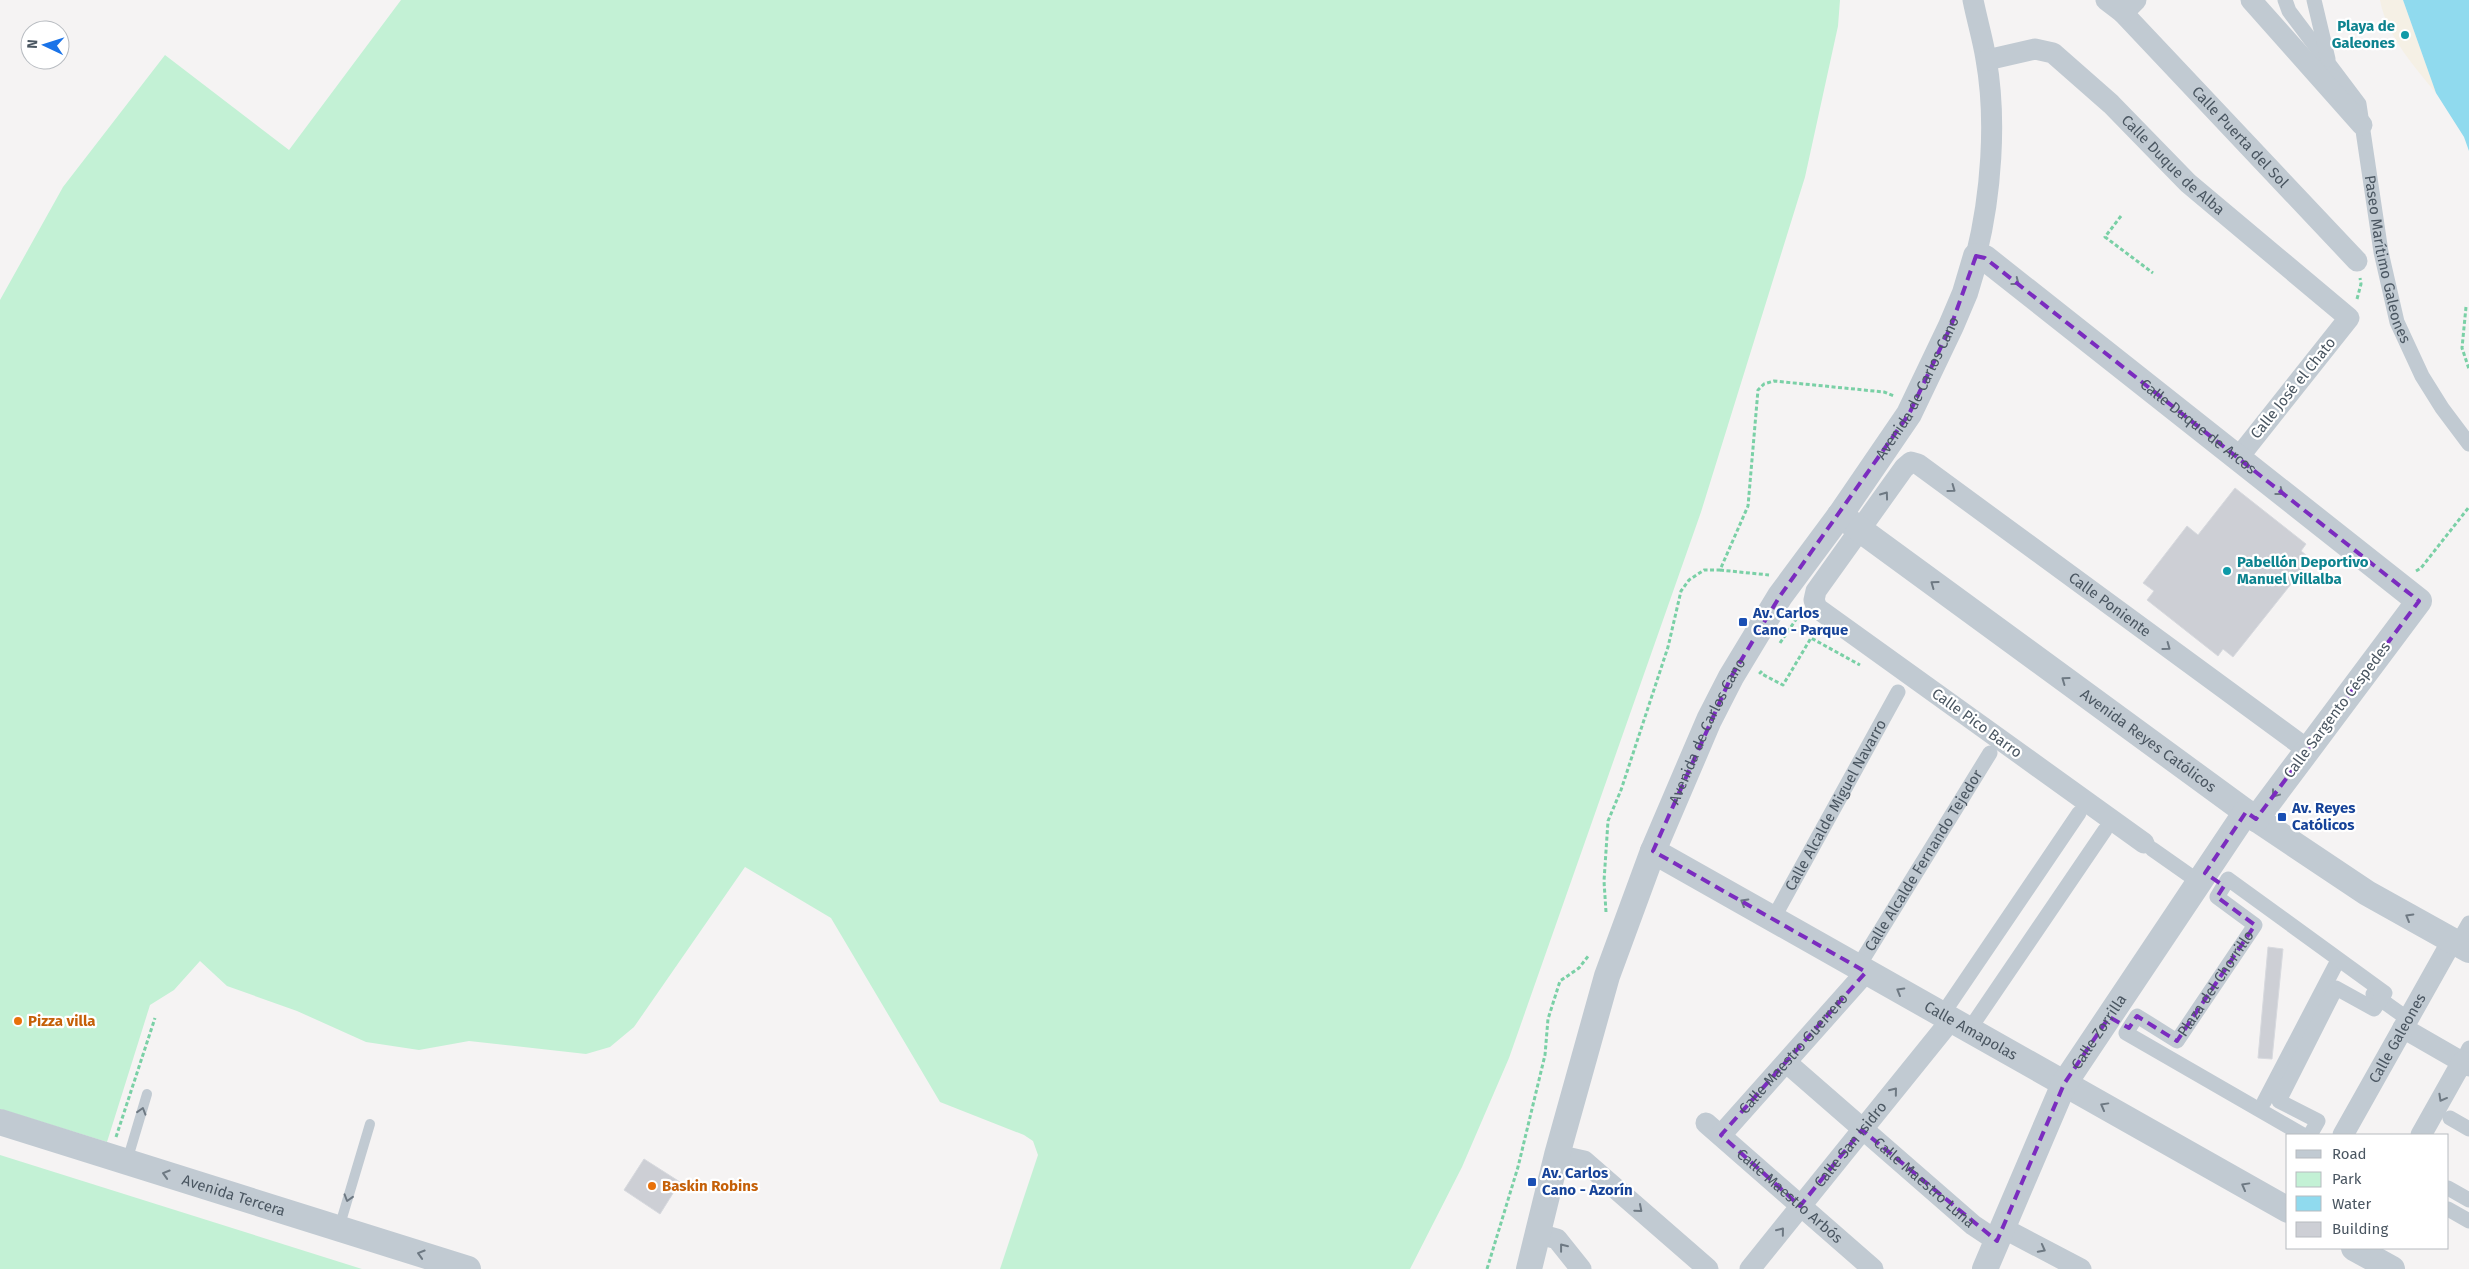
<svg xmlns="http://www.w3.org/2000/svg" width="2469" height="1269" font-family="'Fira Sans',sans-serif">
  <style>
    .green { fill: #c3f1d5 }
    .sand { fill: #f5f0e5 }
    .water { fill: #90daee }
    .building { fill: #cdcfd5; stroke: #d7d9de }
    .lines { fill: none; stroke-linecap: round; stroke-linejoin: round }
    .path { stroke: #7ad0a6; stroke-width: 3; stroke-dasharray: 4 2.5; stroke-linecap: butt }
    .service { stroke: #c1cad2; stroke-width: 10 }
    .pedestrian { stroke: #c1cad2; stroke-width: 15 }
    .minor { stroke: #c1cad2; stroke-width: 21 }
    .tertiary { stroke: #c1cad2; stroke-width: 26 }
    .oneway { stroke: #6e7983 }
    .marked { fill: none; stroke: #7b2cbf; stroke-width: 4; stroke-dasharray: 10 6; stroke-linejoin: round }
    .culture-dot { fill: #0f9aa8; stroke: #fff; stroke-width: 2 }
    .transit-dot { fill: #1a4fb4; stroke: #fff; stroke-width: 2 }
    .food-dot { fill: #e8710a; stroke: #fff; stroke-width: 2 }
    .labels { text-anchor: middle; stroke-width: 4.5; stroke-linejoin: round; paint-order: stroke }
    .culture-label { font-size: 15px; font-weight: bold; fill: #0d838f; stroke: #fff; text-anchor: end }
    .street-label { font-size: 15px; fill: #4a5661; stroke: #fff }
    .transit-label { font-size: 15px; font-weight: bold; fill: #164399; stroke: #fff; text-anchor: start }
    .food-label { font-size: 15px; font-weight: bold; fill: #c56008; stroke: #fff; text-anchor: start }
  </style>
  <rect width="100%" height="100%" fill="#f5f3f3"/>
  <g class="green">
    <path d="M 401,0 L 1840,0 L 1838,26 L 1805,177 L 1701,512 L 1509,1058 L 1462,1167 L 1410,1269 L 1000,1269 L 1038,1155 L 1033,1141 L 1024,1135 L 940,1102 L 831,918 L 745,867 L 634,1027 L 610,1047 L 586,1054 L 469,1041 L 419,1050 L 366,1042 L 297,1011 L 227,986 L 200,961 L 174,990 L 150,1005 L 107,1142 L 0,1109 L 0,300 L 63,187 L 165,55 L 289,150 Z"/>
    <path d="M 0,1155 L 362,1269 L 0,1269 Z"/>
  </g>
  <path class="sand" d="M 2380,0 L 2403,0 L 2436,93 C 2413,65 2387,36 2380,0 Z"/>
  <path class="water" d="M 2403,0 L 2469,0 L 2469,151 L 2464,137 L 2436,93 Z"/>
  <g class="building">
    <path d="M 2235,488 L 2306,544 L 2301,551 L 2311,559 L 2233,657 L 2223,649 L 2218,656 L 2147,600 L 2154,591 L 2143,583 L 2187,526 L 2198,535 Z"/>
    <path d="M 2268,947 L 2283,949 L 2272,1059 L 2258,1058 Z"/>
    <path d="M 644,1159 L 680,1182 L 660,1214 L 624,1190 Z"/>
  </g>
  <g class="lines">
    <g class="path">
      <path d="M 2121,216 L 2105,237 L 2153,273"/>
      <path d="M 2357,299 L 2361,284 L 2360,278"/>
      <path d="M 2466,307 L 2462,348 L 2469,369"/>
      <path d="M 1720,570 L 1769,575"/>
      <path d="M 2416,571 L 2421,568 L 2469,507"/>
      <path d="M 1780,643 L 1799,615"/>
      <path d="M 1762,671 L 1760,673 L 1783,685 L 1811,638 L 1860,665"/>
      <path d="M 1606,912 L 1604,881 L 1608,821 L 1621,790 L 1668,647 L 1681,591 L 1689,580 L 1704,570 L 1720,570 L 1748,506 L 1758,390 L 1764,384 L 1774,381 L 1884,392 L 1894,396"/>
      <path d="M 116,1137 L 155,1018"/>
      <path d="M 1487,1269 L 1518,1167 L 1545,1055 L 1548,1019 L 1560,981 L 1579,968 L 1589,955"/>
    </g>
    <g class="service">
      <path d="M 127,1161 L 147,1094"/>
      <path d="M 339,1228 L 370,1124"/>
    </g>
    <g class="pedestrian">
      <path id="s1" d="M 2285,0 L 2289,11 L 2359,104 L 2381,252 L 2397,322 L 2422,376 L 2442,408 L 2469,444"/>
      <path d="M 2314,0 L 2328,59"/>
      <path d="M 2152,849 L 2199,882"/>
      <path id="s2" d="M 1773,919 L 1898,692"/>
      <path d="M 2457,944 L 2469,923"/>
      <path id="s3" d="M 1858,967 L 1990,753"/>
      <path d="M 2373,994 L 2408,1019"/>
      <path d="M 1942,1015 L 2079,813"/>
      <path d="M 1969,1030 L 2105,830"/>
      <path d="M 2462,1062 L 2469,1048"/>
      <path d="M 2264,1102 L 2335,966"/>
      <path d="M 2450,1118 L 2469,1129"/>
      <path id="s4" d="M 2303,1135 L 2126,1033 L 2137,1016 L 2177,1041 L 2255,925 L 2217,897 L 2228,879 L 2385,993 L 2374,1009 L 2336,988 L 2279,1101 L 2318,1121 L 2310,1135"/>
      <path d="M 2448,1188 L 2469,1200"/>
      <path d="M 2448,1209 L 2469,1221"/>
    </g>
    <g class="minor">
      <path d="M 1973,0 C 1977,20 1983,40 1986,59 C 1997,120 1991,196 1976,256"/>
      <path id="s5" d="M 2106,0 L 2123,13 L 2357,261"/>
      <path d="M 2251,0 L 2362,125"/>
      <path d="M 2123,13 L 2136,0"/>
      <path id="s6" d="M 1987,60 L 2035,49 L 2053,53 L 2111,104 L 2188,183 L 2349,318 L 2238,458"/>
      <path id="s7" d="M 2144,843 L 1817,608 L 1814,600 L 1816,591 L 1904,468 L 1911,462 L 1918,464 L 2308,750"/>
      <path d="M 2403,1028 L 2469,1066"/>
      <path id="s8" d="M 1787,1063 L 1973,1225 L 1997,1241"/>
      <path id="s9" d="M 1706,1123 L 1873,1269"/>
      <path id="s10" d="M 1721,1135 L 1866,972"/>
      <path id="s11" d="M 2343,1135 L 2452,941"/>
      <path d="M 2421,1135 L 2462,1062"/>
      <path d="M 1557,1155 L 1584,1161 L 1708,1269"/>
      <path d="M 2003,1228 L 2081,1269"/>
      <path d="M 1539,1234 L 1557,1239 L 1581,1269"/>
      <path id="s12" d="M 1750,1269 L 1951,1020"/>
    </g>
    <g class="tertiary">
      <path id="s13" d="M 1840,515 L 2246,812 L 2367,893 L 2469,950"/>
      <path id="s14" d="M 1653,851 L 2288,1210"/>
      <path id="s15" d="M 0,1122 L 468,1269"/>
      <path d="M 2354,1248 L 2392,1269"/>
      <path id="s16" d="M 1529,1269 L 1557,1155 L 1607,976 L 1653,851 L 1709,720 L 1731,677 L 1780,596 L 1840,515 L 1909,414 L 1951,326 L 1965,293 L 1976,256 L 1985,258 L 2419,601 L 2256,819"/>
      <path id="s17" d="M 1985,1269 L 2064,1084 L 2246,812"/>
    </g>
  </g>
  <defs><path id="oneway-chevron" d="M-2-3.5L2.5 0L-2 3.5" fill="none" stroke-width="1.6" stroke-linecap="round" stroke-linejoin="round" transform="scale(1.25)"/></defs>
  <g class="oneway">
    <use href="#oneway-chevron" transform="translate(2016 282) rotate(38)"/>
    <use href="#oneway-chevron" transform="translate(1952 489) rotate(36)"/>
    <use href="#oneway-chevron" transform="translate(2280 492) rotate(38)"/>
    <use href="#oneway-chevron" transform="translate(1885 495) rotate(-54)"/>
    <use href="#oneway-chevron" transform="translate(1934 584) rotate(-144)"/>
    <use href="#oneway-chevron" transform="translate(2167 647) rotate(36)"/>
    <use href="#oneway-chevron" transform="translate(2065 680) rotate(-144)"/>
    <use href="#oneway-chevron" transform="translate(2275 794) rotate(127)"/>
    <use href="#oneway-chevron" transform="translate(1744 902) rotate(-150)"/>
    <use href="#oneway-chevron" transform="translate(2409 917) rotate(-150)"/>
    <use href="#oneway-chevron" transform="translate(1900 991) rotate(-150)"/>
    <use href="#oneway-chevron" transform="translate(1894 1091) rotate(-51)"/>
    <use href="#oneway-chevron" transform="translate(2442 1098) rotate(119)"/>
    <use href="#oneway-chevron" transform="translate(2104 1106) rotate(-151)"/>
    <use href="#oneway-chevron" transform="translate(142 1111) rotate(-73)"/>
    <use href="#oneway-chevron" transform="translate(166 1174) rotate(-163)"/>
    <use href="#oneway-chevron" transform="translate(2245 1186) rotate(-151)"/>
    <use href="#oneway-chevron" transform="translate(348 1198) rotate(107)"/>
    <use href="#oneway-chevron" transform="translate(1639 1209) rotate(41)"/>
    <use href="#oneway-chevron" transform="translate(1781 1231) rotate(-51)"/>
    <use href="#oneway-chevron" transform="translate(1563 1247) rotate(-128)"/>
    <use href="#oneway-chevron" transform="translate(2042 1249) rotate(28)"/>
    <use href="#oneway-chevron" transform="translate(421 1254) rotate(-163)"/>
  </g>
  <path class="marked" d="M 1976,256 L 1985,258 L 2419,601 L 2256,819 L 2246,812 L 2205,873 L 2224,886 L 2217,897 L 2255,925 L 2177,1041 L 2137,1016 L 2129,1028 L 2109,1017 L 2064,1084 L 1997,1241 L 1862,1130 L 1800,1206 L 1721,1135 L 1866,972 L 1653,851 L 1731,677 L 1780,596 L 1909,414 L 1951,326 Z"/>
  <g class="culture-dot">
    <circle cx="2405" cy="35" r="5"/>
    <circle cx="2227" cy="571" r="5"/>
  </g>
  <g class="transit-dot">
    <rect x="1738" y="617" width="10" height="10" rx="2.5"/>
    <rect x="2277" y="812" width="10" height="10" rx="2.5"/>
    <rect x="1527" y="1177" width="10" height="10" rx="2.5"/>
  </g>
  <g class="food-dot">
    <circle cx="18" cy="1021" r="5"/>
    <circle cx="652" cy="1186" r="5"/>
  </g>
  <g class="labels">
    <g class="culture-label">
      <text x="2395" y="31">Playa de<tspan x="2395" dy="17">Galeones</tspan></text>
      <text x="2237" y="567" text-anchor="start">Pabellón Deportivo<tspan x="2237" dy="17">Manuel Villalba</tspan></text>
    </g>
    <g class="street-label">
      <text dy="5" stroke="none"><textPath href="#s5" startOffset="192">Calle Puerta del Sol</textPath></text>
      <text dy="5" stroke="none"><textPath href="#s6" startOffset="232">Calle Duque de Alba</textPath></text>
      <text dy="5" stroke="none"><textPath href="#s1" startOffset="286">Paseo Marítimo Galeones</textPath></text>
      <text dy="5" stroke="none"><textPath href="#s16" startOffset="972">Avenida de Carlos Cano</textPath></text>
      <text transform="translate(2293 388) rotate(-51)" y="5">Calle José el Chato</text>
      <text dy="5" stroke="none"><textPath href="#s16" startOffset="1398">Calle Duque de Arcos</textPath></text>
      <text dy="5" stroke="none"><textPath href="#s7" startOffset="826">Calle Poniente</textPath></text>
      <text transform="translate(2337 710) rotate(-53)" y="5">Calle Sargento Céspedes</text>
      <text transform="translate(1977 723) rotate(36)" y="5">Calle Pico Barro</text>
      <text dy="5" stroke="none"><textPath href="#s16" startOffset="568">Avenida de Carlos Cano</textPath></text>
      <text dy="5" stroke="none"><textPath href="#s13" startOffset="382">Avenida Reyes Católicos</textPath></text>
      <text dy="5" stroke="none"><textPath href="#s2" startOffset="130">Calle Alcalde Miguel Navarro</textPath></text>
      <text dy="5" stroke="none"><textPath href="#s3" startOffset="125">Calle Alcalde Fernando Tejedor</textPath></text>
      <text dy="5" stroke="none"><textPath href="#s4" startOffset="341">Plaza del Chorrillo</textPath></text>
      <text dy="5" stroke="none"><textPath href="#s14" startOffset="365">Calle Amapolas</textPath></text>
      <text dy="5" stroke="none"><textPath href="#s17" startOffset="264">Calle Zorrilla</textPath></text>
      <text dy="5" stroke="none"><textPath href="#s11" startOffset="111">Calle Galeones</textPath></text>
      <text dy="5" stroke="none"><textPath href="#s10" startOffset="109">Calle Maestro Guerrero</textPath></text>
      <text dy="5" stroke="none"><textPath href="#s12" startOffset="160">Calle San Isidro</textPath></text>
      <text dy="5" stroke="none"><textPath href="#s8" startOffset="182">Calle Maestro Luna</textPath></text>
      <text dy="5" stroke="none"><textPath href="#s15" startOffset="245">Avenida Tercera</textPath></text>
      <text dy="5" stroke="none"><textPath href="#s9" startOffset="111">Calle Maestro Arbós</textPath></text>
    </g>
    <g class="transit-label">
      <text x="1753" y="618">Av. Carlos<tspan x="1753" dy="17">Cano - Parque</tspan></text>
      <text x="2292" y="813">Av. Reyes<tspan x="2292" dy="17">Católicos</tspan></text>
      <text x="1542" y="1178">Av. Carlos<tspan x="1542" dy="17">Cano - Azorín</tspan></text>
    </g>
    <g class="food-label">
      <text x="28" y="1026">Pizza villa</text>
      <text x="662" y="1191">Baskin Robins</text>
    </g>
  </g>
  <rect x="2286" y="1134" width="162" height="115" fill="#ffffff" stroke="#b7bbc0"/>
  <rect x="2296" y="1150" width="25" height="8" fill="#c1cad2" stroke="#b7bbc0"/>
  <text x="2332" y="1159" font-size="15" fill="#4a5661">Road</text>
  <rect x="2296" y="1172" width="25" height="15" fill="#c3f1d5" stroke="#b7bbc0"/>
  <text x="2332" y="1184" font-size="15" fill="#4a5661">Park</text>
  <rect x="2296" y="1196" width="25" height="15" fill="#90daee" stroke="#b7bbc0"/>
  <text x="2332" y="1209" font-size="15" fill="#4a5661">Water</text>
  <rect x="2296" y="1222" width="25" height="15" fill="#cdcfd5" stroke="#b7bbc0"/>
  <text x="2332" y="1234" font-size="15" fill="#4a5661">Building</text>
  <g transform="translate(45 45) rotate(274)"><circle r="24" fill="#ffffff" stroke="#b7bbc0"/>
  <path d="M0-4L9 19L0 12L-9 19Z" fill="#1a73e8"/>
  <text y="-8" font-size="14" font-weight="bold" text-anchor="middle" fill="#4a5661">N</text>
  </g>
</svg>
